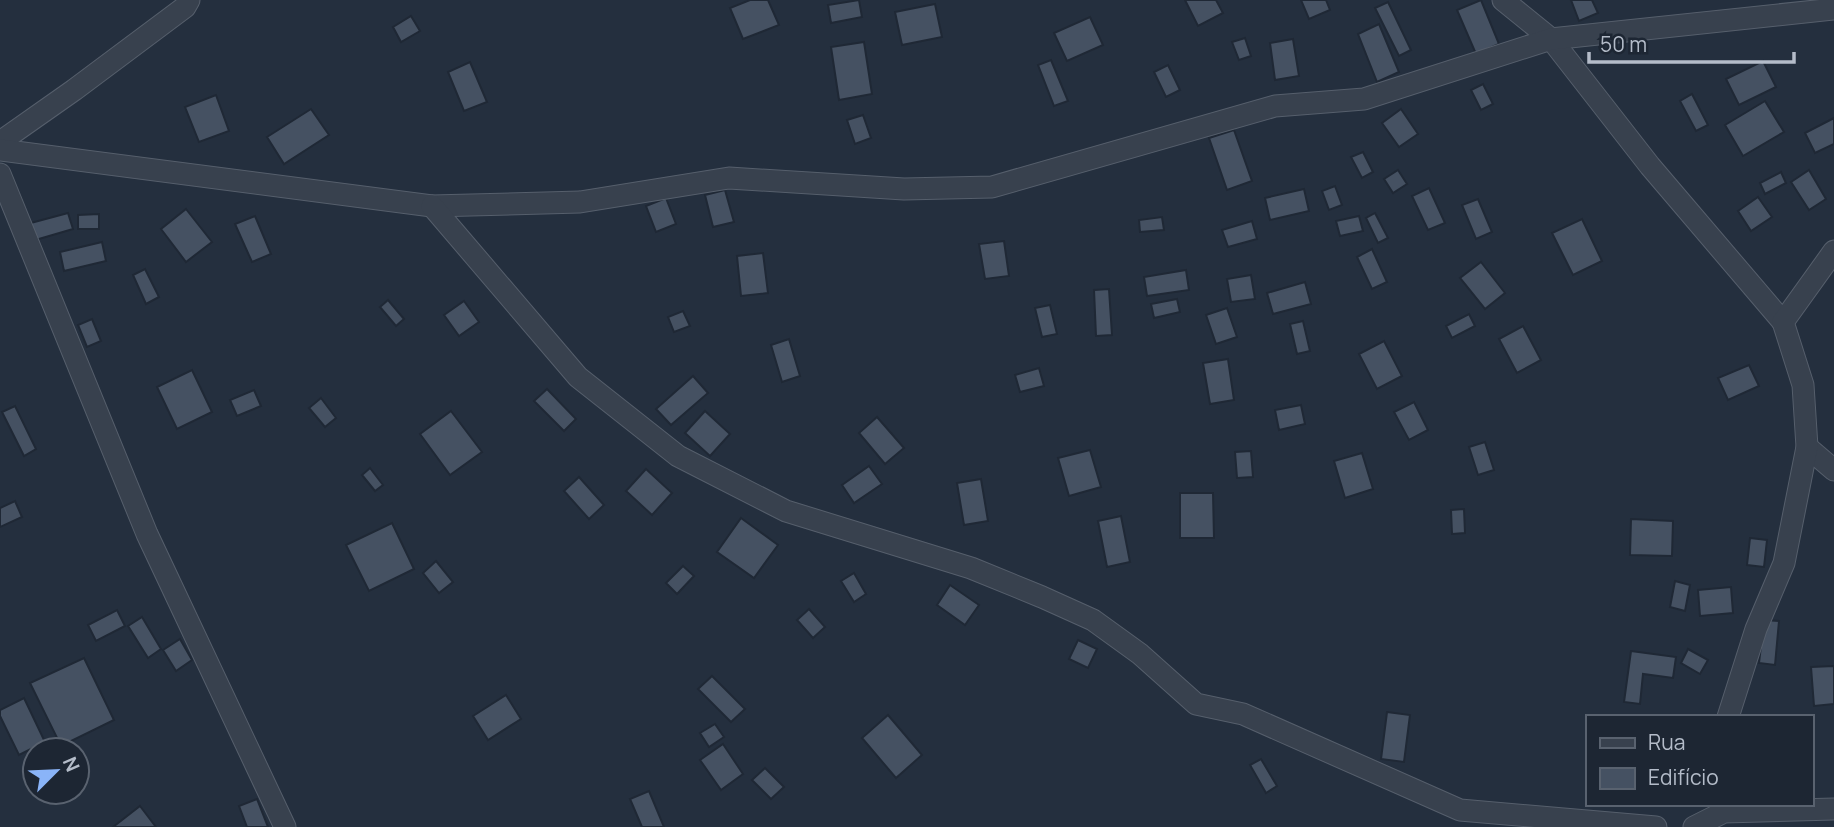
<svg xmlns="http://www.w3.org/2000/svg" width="1834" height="827" font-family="Manrope,sans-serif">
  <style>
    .building { fill: #455162; stroke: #1f2835; stroke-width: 2 }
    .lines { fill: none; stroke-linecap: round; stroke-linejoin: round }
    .minor-casing { stroke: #565f6c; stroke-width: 23 }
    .minor { stroke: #38414e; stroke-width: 21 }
  </style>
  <rect width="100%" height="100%" fill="#242f3e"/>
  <g class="building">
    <path d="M 750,0 L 768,0 L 779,25 L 743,39 L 730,8 Z"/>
    <path d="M 859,0 L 862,17 L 831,23 L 828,5 Z"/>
    <path d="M 1185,0 L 1216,0 L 1223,13 L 1198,26 Z"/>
    <path d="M 1301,0 L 1326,0 L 1330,10 L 1309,19 Z"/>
    <path d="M 1481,0 L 1499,44 L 1476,54 L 1457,10 Z"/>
    <path d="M 1571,0 L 1592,0 L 1598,13 L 1579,21 Z"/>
    <path d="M 1388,2 L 1411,50 L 1399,56 L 1375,8 Z"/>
    <path d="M 935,4 L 942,37 L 902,45 L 895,12 Z"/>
    <path d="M 411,16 L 420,31 L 401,42 L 393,27 Z"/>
    <path d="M 1090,17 L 1103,45 L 1067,61 L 1054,33 Z"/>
    <path d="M 1379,24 L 1399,72 L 1377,82 L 1358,34 Z"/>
    <path d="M 1245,38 L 1251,56 L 1239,60 L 1232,42 Z"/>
    <path d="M 1293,39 L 1299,76 L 1275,80 L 1270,43 Z"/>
    <path d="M 864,42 L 872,94 L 839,100 L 831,47 Z"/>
    <path d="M 1051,60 L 1068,101 L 1054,106 L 1038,65 Z"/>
    <path d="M 1763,61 L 1776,87 L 1739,105 L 1726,79 Z"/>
    <path d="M 470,62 L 487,102 L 464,111 L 448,72 Z"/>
    <path d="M 1168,65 L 1180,90 L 1166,97 L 1154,72 Z"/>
    <path d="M 1483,84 L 1493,104 L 1481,110 L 1471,90 Z"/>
    <path d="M 1692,94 L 1708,125 L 1696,131 L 1680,101 Z"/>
    <path d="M 216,95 L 229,131 L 199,142 L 185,107 Z"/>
    <path d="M 1765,101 L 1784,132 L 1743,156 L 1725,125 Z"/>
    <path d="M 311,109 L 329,135 L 284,164 L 267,137 Z"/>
    <path d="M 1401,109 L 1418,134 L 1399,147 L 1382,123 Z"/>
    <path d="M 863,115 L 871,138 L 855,144 L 847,120 Z"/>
    <path d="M 1834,118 L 1834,144 L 1815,153 L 1805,133 Z"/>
    <path d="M 1234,130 L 1252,181 L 1227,190 L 1209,138 Z"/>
    <path d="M 1363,152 L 1373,172 L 1362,178 L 1351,157 Z"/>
    <path d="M 1398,170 L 1407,184 L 1393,193 L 1384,179 Z"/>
    <path d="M 1809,170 L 1826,199 L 1809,210 L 1791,182 Z"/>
    <path d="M 1781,172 L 1786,183 L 1765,194 L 1760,183 Z"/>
    <path d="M 1335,186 L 1342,205 L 1329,210 L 1322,191 Z"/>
    <path d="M 1429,188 L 1445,223 L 1428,230 L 1412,196 Z"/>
    <path d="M 1304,189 L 1309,211 L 1270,220 L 1265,198 Z"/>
    <path d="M 725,190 L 734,222 L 713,227 L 705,195 Z"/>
    <path d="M 1758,197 L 1772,217 L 1751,231 L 1738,211 Z"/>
    <path d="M 666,198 L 676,224 L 656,232 L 646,206 Z"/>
    <path d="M 1478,199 L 1492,232 L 1476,239 L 1462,205 Z"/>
    <path d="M 186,209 L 212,242 L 186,262 L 161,229 Z"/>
    <path d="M 68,213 L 73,229 L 32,241 L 27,224 Z"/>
    <path d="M 1375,213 L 1388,238 L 1378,243 L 1366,218 Z"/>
    <path d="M 99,214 L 99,229 L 78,229 L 78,215 Z"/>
    <path d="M 255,216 L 271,254 L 252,262 L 235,224 Z"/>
    <path d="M 1359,216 L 1363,231 L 1340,236 L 1336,221 Z"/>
    <path d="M 1162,217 L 1164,230 L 1140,232 L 1139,220 Z"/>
    <path d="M 1582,219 L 1602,261 L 1573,275 L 1552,233 Z"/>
    <path d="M 1252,221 L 1257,239 L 1228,247 L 1222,230 Z"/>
    <path d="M 1004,241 L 1009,276 L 985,279 L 979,244 Z"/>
    <path d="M 102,242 L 106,261 L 64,271 L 60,252 Z"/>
    <path d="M 1372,249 L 1387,282 L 1372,289 L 1357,257 Z"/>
    <path d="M 763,253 L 768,293 L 741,296 L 737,256 Z"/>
    <path d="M 1481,262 L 1505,293 L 1485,309 L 1460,278 Z"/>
    <path d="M 145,269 L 159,297 L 146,304 L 133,275 Z"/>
    <path d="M 1186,270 L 1189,290 L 1147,296 L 1144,277 Z"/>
    <path d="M 1251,275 L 1255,299 L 1231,302 L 1227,279 Z"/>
    <path d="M 1305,282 L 1311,304 L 1273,314 L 1267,293 Z"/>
    <path d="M 1109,289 L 1112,335 L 1096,336 L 1094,290 Z"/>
    <path d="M 1177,299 L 1180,312 L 1154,318 L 1151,304 Z"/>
    <path d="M 388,300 L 404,319 L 396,326 L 380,307 Z"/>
    <path d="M 464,301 L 479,322 L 459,336 L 444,315 Z"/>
    <path d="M 1050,305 L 1057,334 L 1042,337 L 1035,308 Z"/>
    <path d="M 1227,308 L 1237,337 L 1216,344 L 1206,315 Z"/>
    <path d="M 683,311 L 690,326 L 674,332 L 668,317 Z"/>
    <path d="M 1469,314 L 1475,326 L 1452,338 L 1446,326 Z"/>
    <path d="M 92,319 L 101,341 L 87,347 L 78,325 Z"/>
    <path d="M 1303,321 L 1310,351 L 1297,354 L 1290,324 Z"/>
    <path d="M 1523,326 L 1541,360 L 1517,373 L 1499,339 Z"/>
    <path d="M 789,339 L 800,376 L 782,382 L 771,345 Z"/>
    <path d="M 1384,341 L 1402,376 L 1377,389 L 1359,354 Z"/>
    <path d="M 1228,359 L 1234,400 L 1210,404 L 1203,363 Z"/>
    <path d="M 1749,365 L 1759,386 L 1728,400 L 1718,378 Z"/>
    <path d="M 1039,368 L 1044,386 L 1020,392 L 1015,375 Z"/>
    <path d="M 192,370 L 212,412 L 177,429 L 157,387 Z"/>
    <path d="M 693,376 L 708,393 L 671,425 L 656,409 Z"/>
    <path d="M 547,389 L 576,419 L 564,431 L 534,401 Z"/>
    <path d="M 254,390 L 261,406 L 237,416 L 230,400 Z"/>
    <path d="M 321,398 L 336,418 L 325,427 L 309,408 Z"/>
    <path d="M 1414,402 L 1428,430 L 1409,440 L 1394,412 Z"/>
    <path d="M 1301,405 L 1305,424 L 1279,430 L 1275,410 Z"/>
    <path d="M 15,406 L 36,449 L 24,456 L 2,412 Z"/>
    <path d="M 451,411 L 482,452 L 450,475 L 420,434 Z"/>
    <path d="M 705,411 L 730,434 L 710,456 L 685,433 Z"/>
    <path d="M 877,417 L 904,448 L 885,464 L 859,433 Z"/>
    <path d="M 1485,442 L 1494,470 L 1478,475 L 1469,447 Z"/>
    <path d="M 1090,450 L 1101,487 L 1069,496 L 1058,458 Z"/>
    <path d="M 1251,451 L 1253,477 L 1237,478 L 1235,452 Z"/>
    <path d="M 1362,453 L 1373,489 L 1345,498 L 1334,461 Z"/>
    <path d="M 869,466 L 882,484 L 854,503 L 842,485 Z"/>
    <path d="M 370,468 L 383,485 L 375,491 L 362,475 Z"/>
    <path d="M 646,469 L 672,493 L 652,515 L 626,491 Z"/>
    <path d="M 579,477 L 604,505 L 589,519 L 564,491 Z"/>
    <path d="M 981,479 L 988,521 L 964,525 L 957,483 Z"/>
    <path d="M 1180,493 L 1213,493 L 1214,538 L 1180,538 Z"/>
    <path d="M 15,501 L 22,517 L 0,527 L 0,508 Z"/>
    <path d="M 1464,509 L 1465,533 L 1452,534 L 1451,510 Z"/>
    <path d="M 1121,516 L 1130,562 L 1107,567 L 1098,521 Z"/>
    <path d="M 741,518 L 778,545 L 754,578 L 717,552 Z"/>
    <path d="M 1631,519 L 1673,521 L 1672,556 L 1630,555 Z"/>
    <path d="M 392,523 L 414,569 L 369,591 L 346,545 Z"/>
    <path d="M 1750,538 L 1767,540 L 1764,567 L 1747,565 Z"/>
    <path d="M 436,561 L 453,582 L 439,593 L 423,573 Z"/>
    <path d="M 683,566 L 694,576 L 677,594 L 666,583 Z"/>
    <path d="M 854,573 L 866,594 L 854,602 L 841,581 Z"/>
    <path d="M 1675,581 L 1690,585 L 1685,611 L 1670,607 Z"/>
    <path d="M 950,585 L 979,605 L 965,625 L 937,605 Z"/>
    <path d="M 1731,587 L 1733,613 L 1700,616 L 1698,590 Z"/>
    <path d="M 809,609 L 825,627 L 813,638 L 797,620 Z"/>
    <path d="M 117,610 L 125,626 L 96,641 L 88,625 Z"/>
    <path d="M 142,617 L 161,649 L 148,658 L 128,626 Z"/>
    <path d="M 1764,620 L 1779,621 L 1775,665 L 1759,663 Z"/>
    <path d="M 180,639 L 192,660 L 176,671 L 163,650 Z"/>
    <path d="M 1078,640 L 1097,649 L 1088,668 L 1069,659 Z"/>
    <path d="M 1688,649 L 1708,660 L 1700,674 L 1681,663 Z"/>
    <path d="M 1631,651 L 1676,657 L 1673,678 L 1643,674 L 1640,704 L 1624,702 Z"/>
    <path d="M 84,658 L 114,720 L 61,746 L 30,683 Z"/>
    <path d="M 1834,666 L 1834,704 L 1814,706 L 1811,667 Z"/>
    <path d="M 712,676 L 745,709 L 731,722 L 698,689 Z"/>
    <path d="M 506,695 L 521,719 L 488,740 L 473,716 Z"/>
    <path d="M 24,698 L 45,742 L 19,755 L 0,716 L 0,710 Z"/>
    <path d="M 1387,712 L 1410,715 L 1404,762 L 1381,759 Z"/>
    <path d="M 888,715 L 922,755 L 896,778 L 862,738 Z"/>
    <path d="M 715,724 L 724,737 L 709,747 L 700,733 Z"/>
    <path d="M 723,744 L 743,774 L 721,790 L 700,760 Z"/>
    <path d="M 1261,759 L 1277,786 L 1266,793 L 1250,765 Z"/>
    <path d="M 765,768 L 784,787 L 771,799 L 752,780 Z"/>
    <path d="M 649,791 L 664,827 L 642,827 L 630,799 Z"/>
    <path d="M 257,799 L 268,827 L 247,827 L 239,806 Z"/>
    <path d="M 140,806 L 156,827 L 113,827 Z"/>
  </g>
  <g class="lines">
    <g class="minor-casing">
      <g id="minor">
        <path d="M 1503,0 L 1551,39 L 1650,166 L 1783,322"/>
        <path d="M 0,142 L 74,90 L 185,7 L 189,0"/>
        <path d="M 0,150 L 432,206 L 580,202 L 729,178 L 904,189 L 992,187 L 1275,106 L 1364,99 L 1551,39 L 1834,9"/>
        <path d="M 0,174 L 147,534 L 285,827"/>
        <path d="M 432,206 L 578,377 L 678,456 L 786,511 L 971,568 L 1042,597 L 1093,620 L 1140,654 L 1196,704 L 1243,714 L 1460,810 L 1656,827"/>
        <path d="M 1807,447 L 1834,470"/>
        <path d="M 1728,717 L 1756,629 L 1784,563 L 1807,447 L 1803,385 L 1783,322 L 1834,251"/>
        <path d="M 1694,827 L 1724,812 L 1834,809"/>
      </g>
    </g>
    <use href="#minor" class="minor"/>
  </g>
  <rect x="1586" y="715" width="228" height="91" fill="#1d2633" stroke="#59626f" stroke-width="2"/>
  <rect x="1600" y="738" width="35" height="10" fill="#38414e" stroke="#59626f" stroke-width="2"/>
  <text x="1648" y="750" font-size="21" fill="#b4bcc9">Rua</text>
  <rect x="1600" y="768" width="35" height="21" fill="#455162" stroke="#59626f" stroke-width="2"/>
  <text x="1648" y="785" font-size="21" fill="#b4bcc9">Edifício</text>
  <g transform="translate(56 771) rotate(66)"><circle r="33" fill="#1d2633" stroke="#59626f" stroke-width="2"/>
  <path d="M0-5L12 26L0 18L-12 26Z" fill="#8ab4f8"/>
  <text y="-10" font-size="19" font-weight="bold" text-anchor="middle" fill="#b4bcc9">N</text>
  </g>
  <path d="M1589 52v10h205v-10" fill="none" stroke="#b4bcc9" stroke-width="3.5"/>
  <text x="1600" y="52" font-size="21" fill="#b4bcc9" stroke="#1d2633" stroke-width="5" paint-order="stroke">50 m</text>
</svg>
